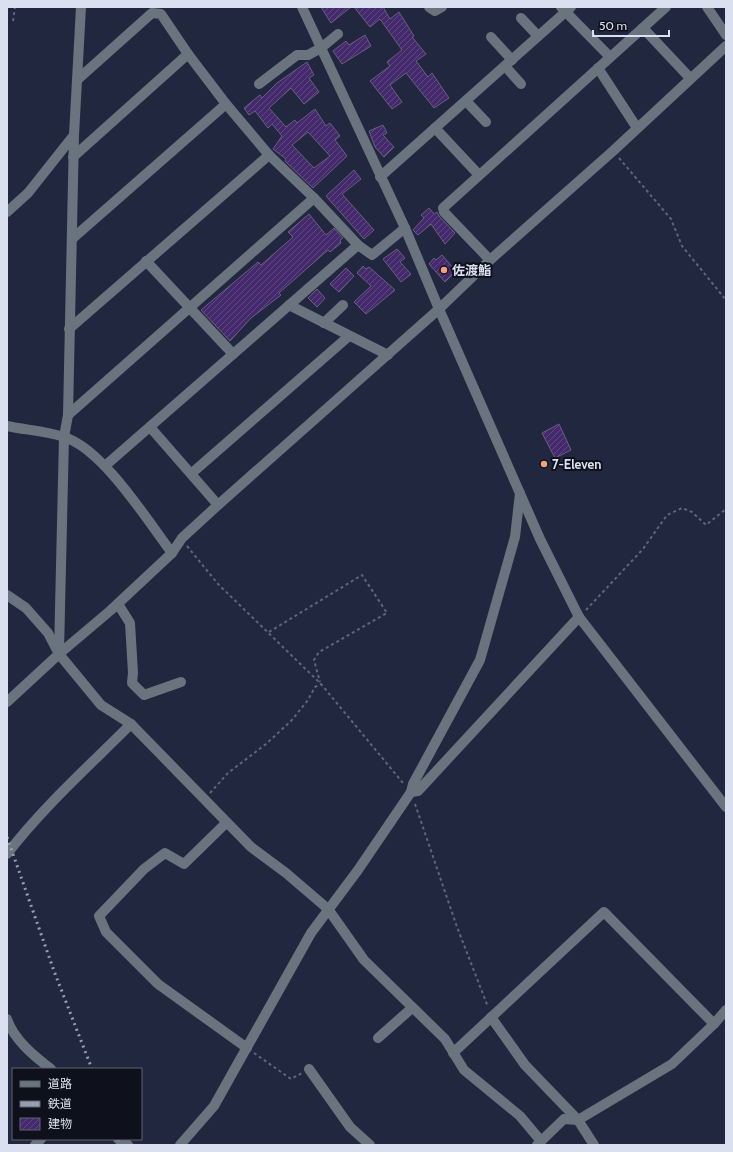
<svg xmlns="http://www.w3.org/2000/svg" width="733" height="1152" font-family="Cabin,'Noto Sans JP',sans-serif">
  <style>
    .building { fill: url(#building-hatch); stroke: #685f7b; fill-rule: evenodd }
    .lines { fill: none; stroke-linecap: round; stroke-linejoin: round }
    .path { stroke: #5f657a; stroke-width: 2; stroke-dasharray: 3 3; stroke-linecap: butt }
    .minor { stroke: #6a747e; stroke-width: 10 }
    .rail { stroke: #989db0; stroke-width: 3; stroke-dasharray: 2 4; stroke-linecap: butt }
    .poi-dot { fill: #f2a17e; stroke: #0e111b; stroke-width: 1.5 }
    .labels { text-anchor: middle; stroke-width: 4; stroke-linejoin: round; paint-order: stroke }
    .poi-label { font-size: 13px; font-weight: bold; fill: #dbe0f0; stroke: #0e111b; text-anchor: start }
  </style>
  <defs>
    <pattern id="building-hatch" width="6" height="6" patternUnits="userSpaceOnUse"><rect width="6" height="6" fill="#44296d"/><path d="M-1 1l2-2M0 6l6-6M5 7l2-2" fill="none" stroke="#5e4882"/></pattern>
  </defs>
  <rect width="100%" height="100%" fill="#21273f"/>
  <g class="building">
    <path d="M 321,7 L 351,7 L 331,23 Z"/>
    <path d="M 354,7 L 383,7 L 390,19 L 399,12 L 414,36 L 412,37 L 426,54 L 416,61 L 428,77 L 432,73 L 449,98 L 434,108 L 406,73 L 390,85 L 402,102 L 392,109 L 370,81 L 390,66 L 387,62 L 402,50 L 380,19 L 370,27 Z"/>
    <path d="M 365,35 L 371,46 L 342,64 L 333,51 L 346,41 L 349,45 Z"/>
    <path d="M 307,62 L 314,75 L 309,78 L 319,92 L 304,104 L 291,88 L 269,108 L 286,127 L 295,120 L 297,123 L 315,109 L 326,126 L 330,123 L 340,136 L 335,140 L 347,156 L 313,188 L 285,161 L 286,159 L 273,149 L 282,136 L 272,124 L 268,128 L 255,111 L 249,115 L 244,108 L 260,95 L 262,98 L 277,83 ZM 308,132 L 330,156 L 314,168 L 292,145 Z"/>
    <path d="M 383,125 L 387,133 L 383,135 L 394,147 L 384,157 L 375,147 L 369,131 Z"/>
    <path d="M 354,170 L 361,179 L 342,194 L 374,230 L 364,239 L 326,196 Z"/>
    <path d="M 429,208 L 434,214 L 437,212 L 439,216 L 455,233 L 445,244 L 431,224 L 418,235 L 413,230 L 424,218 L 421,215 Z"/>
    <path d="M 309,214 L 326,235 L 334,228 L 343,238 L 340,240 L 341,243 L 330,252 L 328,250 L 279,293 L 281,295 L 251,318 L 230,341 L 201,310 L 258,262 L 261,265 L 284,245 L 293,237 L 288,232 Z"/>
    <path d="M 397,249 L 405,258 L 400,262 L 411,274 L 401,282 L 383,259 Z"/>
    <path d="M 442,255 L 456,271 L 445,282 L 429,264 L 434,258 L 436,260 Z"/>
    <path d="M 363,266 L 366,269 L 369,267 L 395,290 L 366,314 L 354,302 L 371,286 L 357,273 Z"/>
    <path d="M 346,268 L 354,276 L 339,292 L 330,284 Z"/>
    <path d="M 317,289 L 325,298 L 317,307 L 308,298 Z"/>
    <path d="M 559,424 L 571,450 L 555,458 L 542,433 Z"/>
  </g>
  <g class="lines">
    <g class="path">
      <path d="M 13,21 L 15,7"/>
      <path d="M 619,158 L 671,219 L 682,246 L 726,300"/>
      <path d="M 187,546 L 218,584 L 321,684 L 403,783"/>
      <path d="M 586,610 L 643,549 L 667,515 L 682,508 L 692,512 L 706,525 L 726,509"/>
      <path d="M 269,632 L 362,575 L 387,613 L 319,652 L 314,660 L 320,682"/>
      <path d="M 210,793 L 228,773 L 266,744 L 291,721 L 308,700 L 315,687 L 321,684"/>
      <path d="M 415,804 L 457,927 L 488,1007"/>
      <path d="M 254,1053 L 291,1079 L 302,1073"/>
    </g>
    <g class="minor">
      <path d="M 302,7 L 405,228 L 439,309 L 540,539 L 579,617 L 726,807"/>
      <path d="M 429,7 L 435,11 L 442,7"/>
      <path d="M 561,7 L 610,57"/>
      <path d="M 707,7 L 726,35"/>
      <path d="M 521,18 L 538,36"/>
      <path d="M 643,28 L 690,78"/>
      <path d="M 491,37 L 512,60"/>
      <path d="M 505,66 L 521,84"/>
      <path d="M 598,68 L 637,128"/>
      <path d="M 77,80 L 152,13 L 161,14 L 188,54 L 226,104 L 269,155 L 314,198 L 358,245 L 372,255 L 405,228"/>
      <path d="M 259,84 L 297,55 L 308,55 L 321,48 L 338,34"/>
      <path d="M 466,101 L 486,122"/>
      <path d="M 435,128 L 479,175"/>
      <path d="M 73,157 L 188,54"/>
      <path d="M 380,177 L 571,7"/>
      <path d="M 7,212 L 28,193 L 74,135"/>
      <path d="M 72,239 L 226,104"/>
      <path d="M 490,260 L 444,212 L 443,208 L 666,7"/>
      <path d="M 146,261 L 233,354"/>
      <path d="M 289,305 L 388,355"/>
      <path d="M 324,323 L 343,305"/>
      <path d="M 69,329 L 269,155"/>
      <path d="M 68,415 L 314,198"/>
      <path d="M 7,426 C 26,430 46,431 64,437 C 103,449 147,520 172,553"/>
      <path d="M 150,427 L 218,505"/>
      <path d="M 106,465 L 358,245"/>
      <path d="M 192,473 L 349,336"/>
      <path d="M 7,595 L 26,608 L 48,633 L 59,654 L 101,705 L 131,724 L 251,847 L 286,873 L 328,909 L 364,960 L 445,1039 L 464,1070 L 520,1116 L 541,1141"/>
      <path d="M 118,604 L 130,623 L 133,673 L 132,683 L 144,695 L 181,682"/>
      <path d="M 59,652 L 64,437 L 68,415 L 74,135 L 81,7"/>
      <path d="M 7,702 L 59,654 L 111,610 L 172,553 L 182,538 L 218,505 L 439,309 L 490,260 L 613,151 L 726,46"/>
      <path d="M 411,792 L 418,791 L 579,617"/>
      <path d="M 226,823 L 184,864 L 165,853 L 144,869 L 99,916 L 106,932 L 158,984 L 247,1048"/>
      <path d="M 7,854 C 43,807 89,766 131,724"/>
      <path d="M 491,1017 L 525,1065 L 578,1120 L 594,1145"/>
      <path d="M 7,1019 C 14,1040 34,1056 51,1069"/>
      <path d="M 378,1038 L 412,1008"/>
      <path d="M 453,1053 L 604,912 L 714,1024"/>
      <path d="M 309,1069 L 350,1127 L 370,1145"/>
      <path d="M 118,1139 L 128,1145"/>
      <path d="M 35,1145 L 41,1139"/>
      <path d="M 180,1145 L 214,1106 L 311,933 L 358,870 L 411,792 L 413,784 L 480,660 L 515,537 L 520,493"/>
      <path d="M 537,1145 L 564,1119 L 578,1120 L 672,1064 L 714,1024 L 726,1010"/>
    </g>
    <g class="rail">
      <path d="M 7,837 L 54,971 L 92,1069"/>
      <path d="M 118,1139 L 120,1145"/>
    </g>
  </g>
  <g class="poi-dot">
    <circle cx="444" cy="270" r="4"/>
    <circle cx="544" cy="464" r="4"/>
  </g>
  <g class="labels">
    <g class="poi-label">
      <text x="452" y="275">佐渡鮨</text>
      <text x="552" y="469">7-Eleven</text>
    </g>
  </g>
  <rect width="733" height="1152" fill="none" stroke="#dbe0f0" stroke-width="16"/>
  <rect x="12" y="1068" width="130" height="72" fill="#0e111b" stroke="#606470"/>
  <rect x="20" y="1081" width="20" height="6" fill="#6a747e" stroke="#606470"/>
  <text x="48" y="1088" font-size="12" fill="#dbe0f0">道路</text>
  <rect x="20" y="1101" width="20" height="6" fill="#989db0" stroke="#606470"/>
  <text x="48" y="1108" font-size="12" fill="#dbe0f0">鉄道</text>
  <rect x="20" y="1118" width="20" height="12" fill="url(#building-hatch)" stroke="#606470"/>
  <text x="48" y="1128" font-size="12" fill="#dbe0f0">建物</text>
  <path d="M593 30v6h76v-6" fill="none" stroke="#dbe0f0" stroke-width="2"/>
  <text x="599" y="30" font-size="12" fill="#dbe0f0" stroke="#0e111b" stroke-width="3" paint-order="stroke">50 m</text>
</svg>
